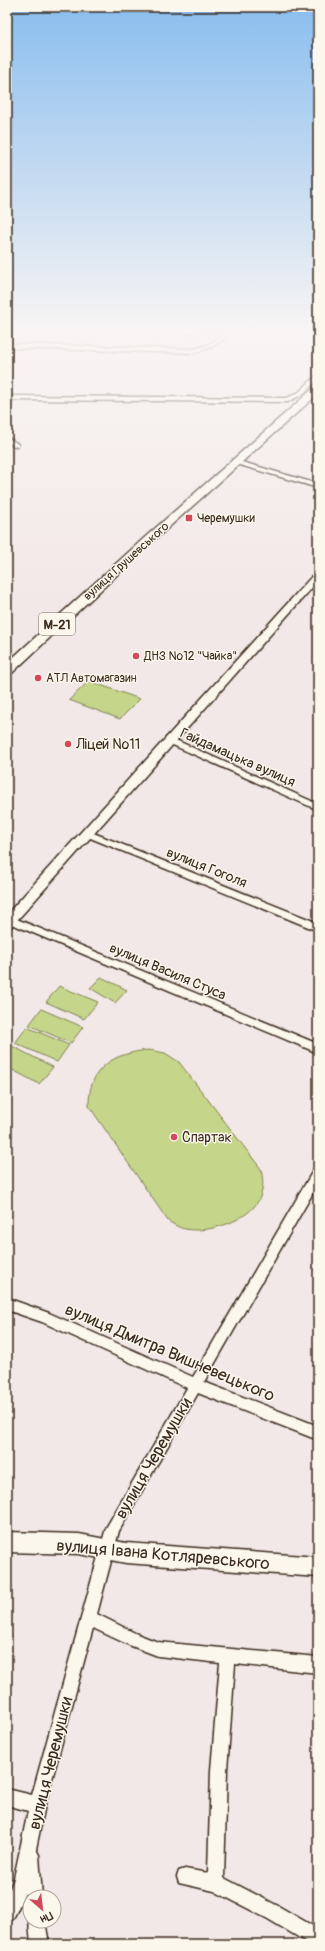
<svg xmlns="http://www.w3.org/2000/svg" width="325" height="1951" font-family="Pangolin,sans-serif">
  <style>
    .green { fill: #c5d58a; stroke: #808054 }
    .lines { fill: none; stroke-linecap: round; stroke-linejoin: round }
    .street-casing { stroke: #3b2a1e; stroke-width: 3 }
    .secondary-casing { stroke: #3b2a1e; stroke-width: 3 }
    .highway-casing { stroke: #3b2a1e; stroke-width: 3 }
    .street { fill: #fbf7ec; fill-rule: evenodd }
    .secondary { fill: #fbf7ec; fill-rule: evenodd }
    .highway { fill: #fbf7ec; fill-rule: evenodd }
    .poi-dot { fill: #d1495b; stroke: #fbf7ec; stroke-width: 1.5 }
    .labels { text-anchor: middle; stroke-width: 3; stroke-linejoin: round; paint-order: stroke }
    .far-poi-label { font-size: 12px; fill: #3b2a1e; stroke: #fbf7ec; text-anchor: start }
    .far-street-label { font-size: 12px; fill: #3b2a1e; stroke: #fbf7ec }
    .shield { fill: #fbf7ec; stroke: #75685c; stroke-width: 1 }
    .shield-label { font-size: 13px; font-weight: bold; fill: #3b2a1e }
    .poi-label { font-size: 14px; fill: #3b2a1e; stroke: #fbf7ec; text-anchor: start }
    .street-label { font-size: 14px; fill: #3b2a1e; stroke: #fbf7ec }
    .near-street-label { font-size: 17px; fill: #3b2a1e; stroke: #fbf7ec }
  </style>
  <rect width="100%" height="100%" fill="#f2e8e7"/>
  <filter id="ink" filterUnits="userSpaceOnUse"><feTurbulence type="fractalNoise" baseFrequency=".025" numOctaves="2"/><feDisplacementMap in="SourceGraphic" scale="8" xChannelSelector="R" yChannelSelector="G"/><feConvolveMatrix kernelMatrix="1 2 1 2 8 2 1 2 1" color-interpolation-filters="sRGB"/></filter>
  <g filter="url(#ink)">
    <g class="green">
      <path d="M 89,681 L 140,699 L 120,719 L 69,700 Z"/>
      <path d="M 101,977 L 127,990 L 115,1003 L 90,988 Z"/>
      <path d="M 59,986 L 98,1002 L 84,1019 L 46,1002 Z"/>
      <path d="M 41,1009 L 83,1027 L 71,1043 L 29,1025 Z"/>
      <path d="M 27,1027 L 69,1045 L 57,1062 L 15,1043 Z"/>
      <path d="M 12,1046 L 53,1067 L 39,1084 L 7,1067 L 7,1052 Z"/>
      <path d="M 149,1050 L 165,1053 L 179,1062 L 261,1169 C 263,1179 264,1187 260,1197 C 252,1220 208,1234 185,1229 C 179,1228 173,1224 168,1221 L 89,1106 C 88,1067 114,1053 149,1050 Z"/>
    </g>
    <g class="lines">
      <g class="street-casing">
        <g id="street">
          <path d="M 179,330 L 234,330 L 235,331 L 212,347 L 194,353 L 7,348 L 7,344 L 194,349 L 208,345 L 228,332 L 183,333 Z"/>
          <path d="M 318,374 L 318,379 L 303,394 L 288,402 L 7,400 L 7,396 L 287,398 L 299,392 Z"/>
          <path d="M 7,437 L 18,444 L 18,446 L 14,446 L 7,442 Z"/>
          <path d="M 235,460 L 318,484 L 318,488 L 233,463 L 233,461 Z"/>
          <path d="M 169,737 L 318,804 L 318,810 L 166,742 L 166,738 Z"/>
          <path d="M 86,830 L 318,923 L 318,931 L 83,835 L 82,833 L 83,831 Z"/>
          <path d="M 7,915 L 318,1044 L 318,1053 L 7,922 Z"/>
          <path d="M 318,1168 L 318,1184 L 204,1382 L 318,1426 L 318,1440 L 198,1393 L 119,1531 L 97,1614 L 137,1634 L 158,1642 L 318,1657 L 318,1673 L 235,1664 L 227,1770 L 224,1878 L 280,1907 L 318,1929 L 318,1944 L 310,1944 L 268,1919 L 214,1891 L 179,1883 L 177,1877 L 179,1871 L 185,1869 L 208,1873 L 211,1770 L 220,1663 L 158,1656 L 129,1645 L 93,1628 L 45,1805 L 36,1849 L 39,1855 L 42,1897 L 30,1897 L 30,1904 L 28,1903 L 25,1893 L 13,1919 L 7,1921 L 7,1896 L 14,1878 L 28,1811 L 7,1805 L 7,1789 L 32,1795 L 106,1528 L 187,1388 L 42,1322 L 7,1310 L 7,1298 L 49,1313 L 193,1377 L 314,1169 Z"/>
          <path d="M 30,1917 L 30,1921 L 45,1921 L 49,1944 L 31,1944 L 29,1921 Z"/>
        </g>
      </g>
      <g class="secondary-casing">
        <g id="secondary">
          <path d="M 318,572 L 318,581 L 12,926 L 7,928 L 7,914 L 315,573 Z"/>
          <path d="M 7,1532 L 79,1534 L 126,1543 L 318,1557 L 318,1577 L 126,1563 L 79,1554 L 7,1552 Z"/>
        </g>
      </g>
      <g class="highway-casing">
        <path id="highway" d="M 318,386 L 318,394 L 150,544 L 12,673 L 7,674 L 7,663 L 142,540 L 315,387 Z"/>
      </g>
      <use href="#street" class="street"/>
      <use href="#secondary" class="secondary"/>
      <use href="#highway" class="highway"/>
    </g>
  </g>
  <linearGradient id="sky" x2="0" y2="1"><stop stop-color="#89bdee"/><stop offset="0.55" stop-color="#f9f5f4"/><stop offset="1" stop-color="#f9f5f4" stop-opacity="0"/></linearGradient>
  <rect width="325" height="603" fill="url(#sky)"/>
  <g class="poi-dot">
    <rect x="185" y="514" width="8" height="8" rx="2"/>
    <circle cx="136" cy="656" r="4"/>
    <circle cx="38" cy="678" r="4"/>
    <circle cx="68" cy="744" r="4"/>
    <circle cx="174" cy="1137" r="4"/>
  </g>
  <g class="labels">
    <g class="far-poi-label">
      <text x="197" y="522">Черемушки</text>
      <text x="144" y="660">ДНЗ №12 "Чайка"</text>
      <text x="46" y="682">АТЛ Автомагазин</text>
    </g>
    <g class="far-street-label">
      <text transform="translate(126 561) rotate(-42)" y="4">вулиця Грушевського</text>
    </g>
    <rect class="shield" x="39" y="613" width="36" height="22" rx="3"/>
    <g class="shield-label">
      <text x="57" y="629">М-21</text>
    </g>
    <g class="poi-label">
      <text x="76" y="749">Ліцей №11</text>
      <text x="182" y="1142">Спартак</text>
    </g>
    <g class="street-label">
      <text transform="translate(238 757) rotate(24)" y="5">Гайдамацька вулиця</text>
      <text transform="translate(207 867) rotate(22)" y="5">вулиця Гоголя</text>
      <text transform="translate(168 971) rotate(23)" y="5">вулиця Василя Стуса</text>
    </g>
    <g class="near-street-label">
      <text transform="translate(170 1352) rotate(23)" y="6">вулиця Дмитра Вишневецького</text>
      <text transform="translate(153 1458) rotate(-60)" y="6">вулиця Черемушки</text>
      <text transform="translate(163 1554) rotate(5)" y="6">вулиця Івана Котляревського</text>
      <text transform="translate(50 1763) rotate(-76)" y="6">вулиця Черемушки</text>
    </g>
  </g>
  <rect width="325" height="1951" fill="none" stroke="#fbf7ec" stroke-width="24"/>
  <rect x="12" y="12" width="301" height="1927" fill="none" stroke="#3b2a1e" stroke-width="1.5" filter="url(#ink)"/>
  <g transform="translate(42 1909) rotate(152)"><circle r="19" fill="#fbf7ec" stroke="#aea59a"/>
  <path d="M0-3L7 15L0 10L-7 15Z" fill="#d1495b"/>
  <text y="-6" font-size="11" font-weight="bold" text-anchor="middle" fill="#3b2a1e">Пн</text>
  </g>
</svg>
